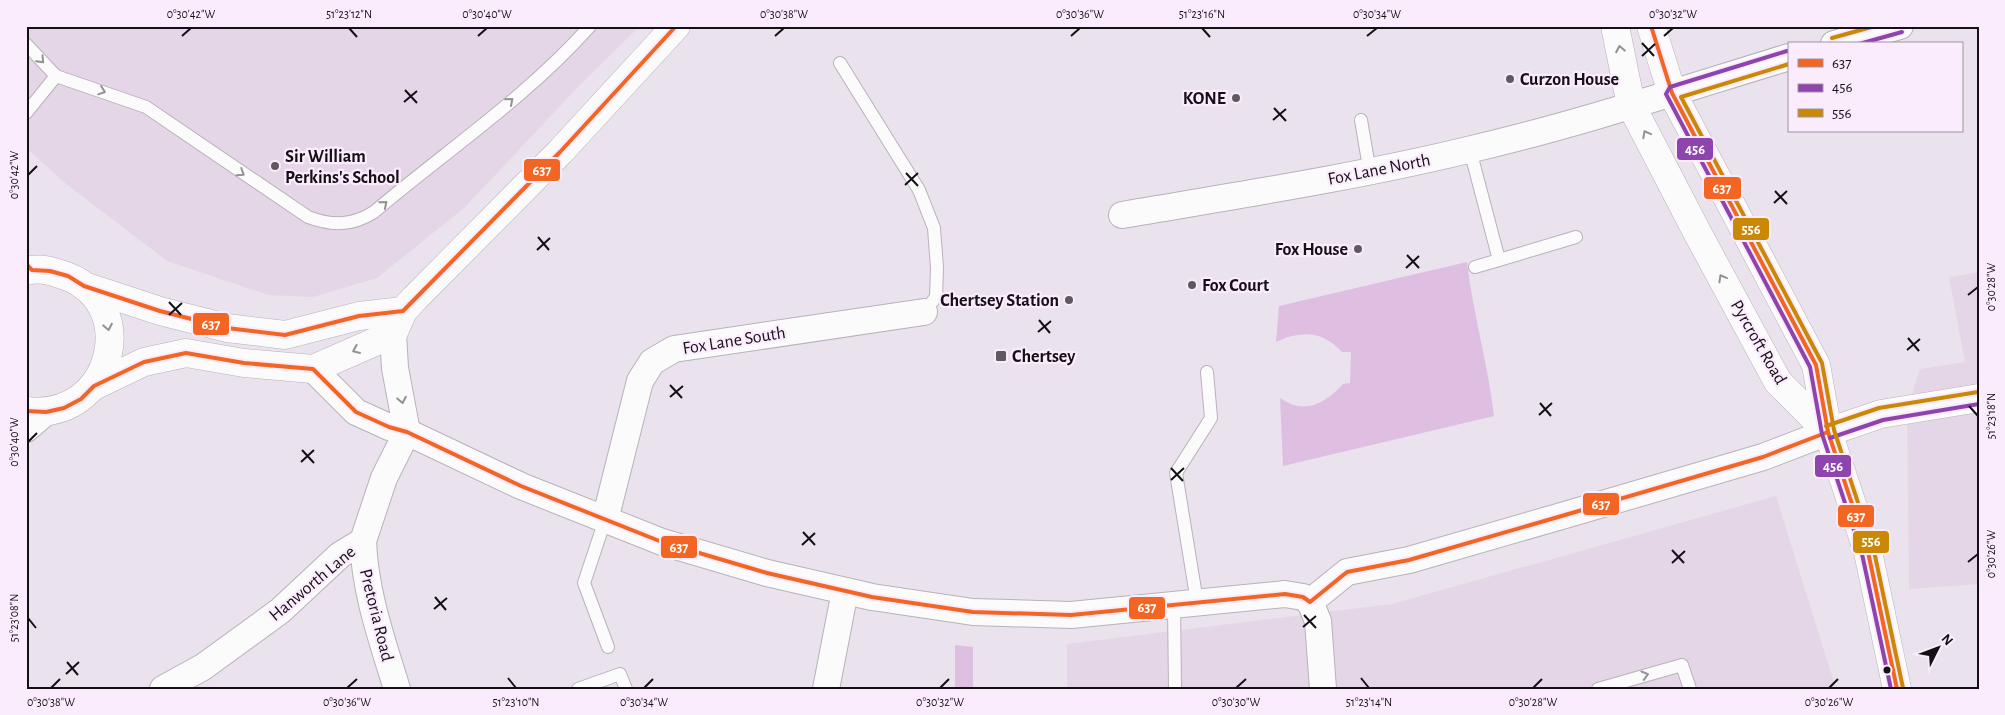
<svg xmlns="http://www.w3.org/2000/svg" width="2005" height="715" font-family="'Alegreya Sans',sans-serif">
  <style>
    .built { fill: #e5d6e7 }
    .green { fill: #debfe2 }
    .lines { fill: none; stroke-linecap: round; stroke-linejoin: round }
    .service-casing { stroke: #b8b2b9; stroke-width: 14 }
    .minor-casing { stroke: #b8b2b9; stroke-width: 28 }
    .secondary-casing { stroke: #b8b2b9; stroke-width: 29 }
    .primary-casing { stroke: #b8b2b9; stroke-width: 29 }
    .service { stroke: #fcfbfc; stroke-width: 12 }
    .minor { stroke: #fcfbfc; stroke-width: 26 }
    .secondary { stroke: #fcfbfc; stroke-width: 28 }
    .primary { stroke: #fcfbfc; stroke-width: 28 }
    .bus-1-casing { stroke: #fbecfd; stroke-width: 8 }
    .bus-2-casing { stroke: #fbecfd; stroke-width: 8 }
    .bus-3-casing { stroke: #fbecfd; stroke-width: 8 }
    .bus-1 { stroke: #f26522; stroke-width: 4 }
    .bus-2 { stroke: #8e44ad; stroke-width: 4 }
    .bus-3 { stroke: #ca8804; stroke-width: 4 }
    .oneway { stroke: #949194 }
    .ticks { fill: none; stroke: #151015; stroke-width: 2 }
    .poi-dot { fill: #605a60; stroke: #fbecfd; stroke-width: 2 }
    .bus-dot { fill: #151015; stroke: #fbecfd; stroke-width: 2 }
    .labels { text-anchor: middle; stroke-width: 4.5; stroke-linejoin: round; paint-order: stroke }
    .poi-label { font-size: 18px; font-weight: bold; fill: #151015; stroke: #fbecfd; text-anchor: start }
    .street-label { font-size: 18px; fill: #151015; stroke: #fbecfd }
    .line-badge { stroke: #fbecfd; stroke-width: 2 }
    .badge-label { font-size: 14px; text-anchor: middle; font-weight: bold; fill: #fff }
    .neatline { fill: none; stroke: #151015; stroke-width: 2 }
    .ticks-label { font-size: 12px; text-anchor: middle; fill: #151015 }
  </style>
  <rect width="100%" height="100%" fill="#eae2ec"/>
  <g class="built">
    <path d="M 26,26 L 640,26 L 579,86 L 464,208 L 377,278 L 313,297 L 268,295 L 167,261 L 65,183 L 26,148 Z"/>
    <path d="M 1979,272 L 1979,584 L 1909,589 L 1907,410 L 1920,369 L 1965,362 L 1949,277 Z"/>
    <path d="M 1776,496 L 1836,689 L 1067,689 L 1067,644 L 1392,604 Z"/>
  </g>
  <g class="green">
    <path d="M 1467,262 C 1473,314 1488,364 1494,416 L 1283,466 L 1280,398 C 1304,415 1325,404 1343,384 L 1350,383 L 1351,352 L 1342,352 C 1323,331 1301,330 1276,342 L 1279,306 Z"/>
    <path d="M 955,645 L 973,647 L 973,689 L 955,689 Z"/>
  </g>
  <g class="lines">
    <g class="service-casing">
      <g id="service">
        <path d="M 26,44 L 56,76 L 146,107 L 308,217 C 332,226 352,226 374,212 C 446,151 527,97 590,26"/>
        <path d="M 840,63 L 919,190 L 934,228 L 937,268 L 936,297 L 924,312"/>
        <path d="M 26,113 L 56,76"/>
        <path d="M 1361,120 L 1370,173"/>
        <path d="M 1470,150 L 1499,260 L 1576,237"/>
        <path d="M 1475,267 L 1499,260"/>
        <path d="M 605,520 L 584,583 L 608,647"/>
        <path d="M 1197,602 L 1176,473 L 1211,418 L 1207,372"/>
        <path d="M 1174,605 L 1175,689"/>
        <path d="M 578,689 L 620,674 L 626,689"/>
        <path d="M 1598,689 L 1682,665 L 1690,689"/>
      </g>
    </g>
    <g class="minor-casing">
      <g id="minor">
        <path d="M 1834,44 L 1900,26"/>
        <path d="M 1122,215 C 1239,195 1357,177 1472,149 C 1579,124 1684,89 1789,57"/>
        <path d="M 393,334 L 395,368 L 407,432"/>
        <path d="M 313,369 L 356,412 L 389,427 L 407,432 L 521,486 L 662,542 L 767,573 L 872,597 L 973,612 L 1071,615 L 1285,594 L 1303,597 L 1310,602"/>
        <path d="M 26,429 L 46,412"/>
        <path d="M 605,520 L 640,381 L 652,362 L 674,349 L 924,312"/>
        <path d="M 363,541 C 365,593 382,640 397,689"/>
        <path d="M 1310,602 L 1347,572 L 1409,560 L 1565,515 L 1763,457 L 1828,432"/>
        <path d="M 1310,602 L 1318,621 L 1323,689"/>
        <path d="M 163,689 L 203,667 L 280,611 L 340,555 L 363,541 L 384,478 L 407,432"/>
        <path d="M 826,689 L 845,591"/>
      </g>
    </g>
    <g class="secondary-casing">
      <path id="secondary" d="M 1828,432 L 1881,414 L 1979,398"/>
    </g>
    <g class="primary-casing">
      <g id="primary">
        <path d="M 1615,26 L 1631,105 L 1698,234 L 1778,382 L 1828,432"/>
        <path d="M 1651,26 L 1672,93 L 1816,365 L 1828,432 L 1868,552 L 1897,689"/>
        <path d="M 26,271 C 37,268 49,270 60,274 C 143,298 115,422 26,411"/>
        <path d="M 84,286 L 160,311 L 227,328 L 285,335 L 359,316 L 403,311"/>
        <path d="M 94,386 L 144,362 L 186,353 L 244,363 L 313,369 L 393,334 L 403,311 L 415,298 L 560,152 L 676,26"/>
      </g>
    </g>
    <use href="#service" class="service"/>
    <use href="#minor" class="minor"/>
    <use href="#secondary" class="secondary"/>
    <use href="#primary" class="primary"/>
    <g class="bus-1-casing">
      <g id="bus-1">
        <path d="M 1651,26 L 1672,93 L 1816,365 L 1828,432 L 1868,552 L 1897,689"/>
        <path d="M 26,264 L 32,270 L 50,271 L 68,276 L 84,286 L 160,311 L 227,328 L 285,335 L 359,316 L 403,311 L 560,152 L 676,26"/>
        <path d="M 26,411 L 46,412 L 64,408 L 81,399 L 94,386 L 144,362 L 186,353 L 244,363 L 313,369 L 356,412 L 389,427 L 407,432 L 521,486 L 662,542 L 767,573 L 872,597 L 973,612 L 1071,615 L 1285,594 L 1303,597 L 1310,602 L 1347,572 L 1409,560 L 1565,515 L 1763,457 L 1828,432"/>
      </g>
    </g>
    <g class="bus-2-casing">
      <g id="bus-2">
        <path d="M 1859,44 L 1902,32"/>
        <path d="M 1787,51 L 1670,87 L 1666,94 L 1810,367 L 1822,434 L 1862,554 L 1891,689"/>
        <path d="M 1830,438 L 1883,420 L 1979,404"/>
      </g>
    </g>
    <g class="bus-3-casing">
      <g id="bus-3">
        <path d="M 1832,38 L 1875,26"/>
        <path d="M 1789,64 L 1681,97 L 1822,363 L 1834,430 L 1874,551 L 1903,688"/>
        <path d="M 1826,426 L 1879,408 L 1978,392"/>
      </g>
    </g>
    <use href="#bus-1" class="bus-1"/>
    <use href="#bus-2" class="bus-2"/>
    <use href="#bus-3" class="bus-3"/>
  </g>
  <defs><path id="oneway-chevron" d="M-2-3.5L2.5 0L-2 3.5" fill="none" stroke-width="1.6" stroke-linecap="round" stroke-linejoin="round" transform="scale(1.25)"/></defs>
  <g class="oneway">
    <use href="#oneway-chevron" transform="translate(1620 49) rotate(-101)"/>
    <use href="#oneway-chevron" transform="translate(41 60) rotate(47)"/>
    <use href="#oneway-chevron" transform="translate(102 91) rotate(19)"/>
    <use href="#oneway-chevron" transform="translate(510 101) rotate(-41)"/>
    <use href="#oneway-chevron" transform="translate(1646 134) rotate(-118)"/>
    <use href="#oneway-chevron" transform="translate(241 173) rotate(33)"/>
    <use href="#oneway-chevron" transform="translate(384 204) rotate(-40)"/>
    <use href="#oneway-chevron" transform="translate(1722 278) rotate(-119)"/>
    <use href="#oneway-chevron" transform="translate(108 327) rotate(79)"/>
    <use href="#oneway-chevron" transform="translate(356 350) rotate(157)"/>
    <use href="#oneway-chevron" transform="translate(402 400) rotate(79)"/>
    <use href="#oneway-chevron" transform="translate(1645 675) rotate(-16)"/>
  </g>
  <path class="ticks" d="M 349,28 L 357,37M 1202,28 L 1210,37M 182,36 L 191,28M 478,36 L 487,28M 775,36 L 784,28M 1071,36 L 1080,28M 1367,36 L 1377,28M 1664,36 L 1673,28M 1642,43 L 1654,56M 1642,56 L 1655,44M 405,90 L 417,103M 404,102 L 417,91M 1274,108 L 1286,121M 1273,120 L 1286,109M 906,173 L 918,186M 28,175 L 37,166M 905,185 L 918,173M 1775,191 L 1787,204M 1774,203 L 1787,191M 538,237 L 549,250M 537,250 L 550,238M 1407,255 L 1419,268M 1406,268 L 1419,256M 1968,295 L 1978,287M 169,302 L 181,315M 169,315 L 182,303M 1039,320 L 1050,333M 1038,332 L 1051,321M 1908,338 L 1919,351M 1907,350 L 1920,339M 670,385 L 682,398M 670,397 L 683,386M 1540,403 L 1551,416M 1969,406 L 1978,416M 1539,415 L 1552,403M 28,442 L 37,433M 302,450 L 314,463M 301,462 L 314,450M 1171,468 L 1183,481M 1171,480 L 1184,468M 803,532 L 815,545M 802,545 L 815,533M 1672,550 L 1684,563M 1968,562 L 1978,554M 1672,563 L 1685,551M 435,597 L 446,610M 434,609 L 447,598M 1304,615 L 1316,628M 28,618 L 36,628M 1303,627 L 1316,616M 67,662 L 78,675M 66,674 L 79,662M 508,678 L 516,688M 1361,678 L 1369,688M 51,688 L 60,679M 347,688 L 357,679M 644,688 L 653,679M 940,688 L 949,679M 1236,688 L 1246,679M 1533,688 L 1542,679M 1829,688 L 1838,679"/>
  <g class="poi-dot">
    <circle cx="1510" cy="79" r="5"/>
    <circle cx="1236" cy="98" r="5"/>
    <circle cx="275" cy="166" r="5"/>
    <circle cx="1358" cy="249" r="5"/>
    <circle cx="1192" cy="285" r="5"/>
    <circle cx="1069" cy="300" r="5"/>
    <rect x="995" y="350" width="12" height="12" rx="2.5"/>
  </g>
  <circle class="bus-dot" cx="1887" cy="670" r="4.5"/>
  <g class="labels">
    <g class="poi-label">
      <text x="1520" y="85">Curzon House</text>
      <text x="1226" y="104" text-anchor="end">KONE</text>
      <text x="285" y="162">Sir William<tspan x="285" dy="21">Perkins's School</tspan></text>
      <text x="1348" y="255" text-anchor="end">Fox House</text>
      <text x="1202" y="291">Fox Court</text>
      <text x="1059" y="306" text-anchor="end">Chertsey Station</text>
      <text x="1012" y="362">Chertsey</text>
    </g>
    <g class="street-label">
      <text transform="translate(1379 169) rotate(-11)" y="6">Fox Lane North</text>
      <text transform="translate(734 340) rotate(-9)" y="6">Fox Lane South</text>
      <text transform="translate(1759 342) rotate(60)" y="6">Pyrcroft Road</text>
      <text transform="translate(312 583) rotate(-40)" y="6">Hanworth Lane</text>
      <text transform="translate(377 615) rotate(76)" y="6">Pretoria Road</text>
    </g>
  </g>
  <g class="line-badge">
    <rect x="1676" y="137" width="38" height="24" rx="5" fill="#8e44ad"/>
    <rect x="523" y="158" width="38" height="24" rx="5" fill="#f26522"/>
    <rect x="1703" y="176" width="39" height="24" rx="5" fill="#f26522"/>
    <rect x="1732" y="217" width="38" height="24" rx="5" fill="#ca8804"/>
    <rect x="192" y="312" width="38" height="24" rx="5" fill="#f26522"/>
    <rect x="1814" y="454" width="38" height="24" rx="5" fill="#8e44ad"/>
    <rect x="1582" y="492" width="38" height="24" rx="5" fill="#f26522"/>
    <rect x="1837" y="504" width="38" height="24" rx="5" fill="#f26522"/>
    <rect x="1852" y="530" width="38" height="24" rx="5" fill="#ca8804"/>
    <rect x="660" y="535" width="38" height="24" rx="5" fill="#f26522"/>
    <rect x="1128" y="596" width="38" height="24" rx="5" fill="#f26522"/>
  </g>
  <g class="badge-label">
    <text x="1695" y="154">456</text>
    <text x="542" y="175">637</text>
    <text x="1722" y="193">637</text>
    <text x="1751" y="234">556</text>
    <text x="211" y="329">637</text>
    <text x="1833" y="471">456</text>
    <text x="1601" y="509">637</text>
    <text x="1856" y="521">637</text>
    <text x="1871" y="546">556</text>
    <text x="679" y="552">637</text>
    <text x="1147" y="612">637</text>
  </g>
  <rect width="2005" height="715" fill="none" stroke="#fbecfd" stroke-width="55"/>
  <rect x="1788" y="42" width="175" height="90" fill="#fbecfd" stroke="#9f94a0"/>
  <rect x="1798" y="59" width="25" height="8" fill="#f26522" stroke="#9f94a0"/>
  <text x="1832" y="68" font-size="15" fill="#151015">637</text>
  <rect x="1798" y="84" width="25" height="8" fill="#8e44ad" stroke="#9f94a0"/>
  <text x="1832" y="92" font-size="15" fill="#151015">456</text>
  <rect x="1798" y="109" width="25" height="8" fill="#ca8804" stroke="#9f94a0"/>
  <text x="1832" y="118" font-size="15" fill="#151015">556</text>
  <g transform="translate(1938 648) rotate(48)" stroke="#fbecfd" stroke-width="4" paint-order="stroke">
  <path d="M0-4L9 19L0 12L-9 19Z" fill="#151015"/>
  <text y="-8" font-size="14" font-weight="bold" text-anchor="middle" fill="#151015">N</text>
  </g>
  <rect x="28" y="28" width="1950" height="660" class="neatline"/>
  <g class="ticks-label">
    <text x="191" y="18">0°30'42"W</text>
    <text x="349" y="18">51°23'12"N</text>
    <text x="487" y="18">0°30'40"W</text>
    <text x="784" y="18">0°30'38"W</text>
    <text x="1080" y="18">0°30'36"W</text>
    <text x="1202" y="18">51°23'16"N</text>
    <text x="1377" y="18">0°30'34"W</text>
    <text x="1673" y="18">0°30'32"W</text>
    <text transform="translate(14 175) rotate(-90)" y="4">0°30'42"W</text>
    <text transform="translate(1991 287) rotate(-90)" y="4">0°30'28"W</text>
    <text transform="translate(1991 416) rotate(-90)" y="4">51°23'18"N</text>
    <text transform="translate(14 442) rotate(-90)" y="4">0°30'40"W</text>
    <text transform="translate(1991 554) rotate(-90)" y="4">0°30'26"W</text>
    <text transform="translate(14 618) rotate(-90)" y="4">51°23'08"N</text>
    <text x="51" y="706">0°30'38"W</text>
    <text x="347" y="706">0°30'36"W</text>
    <text x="516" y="706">51°23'10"N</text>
    <text x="644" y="706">0°30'34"W</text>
    <text x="940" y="706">0°30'32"W</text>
    <text x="1236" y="706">0°30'30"W</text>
    <text x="1369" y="706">51°23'14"N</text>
    <text x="1533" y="706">0°30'28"W</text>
    <text x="1829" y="706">0°30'26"W</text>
  </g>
</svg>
